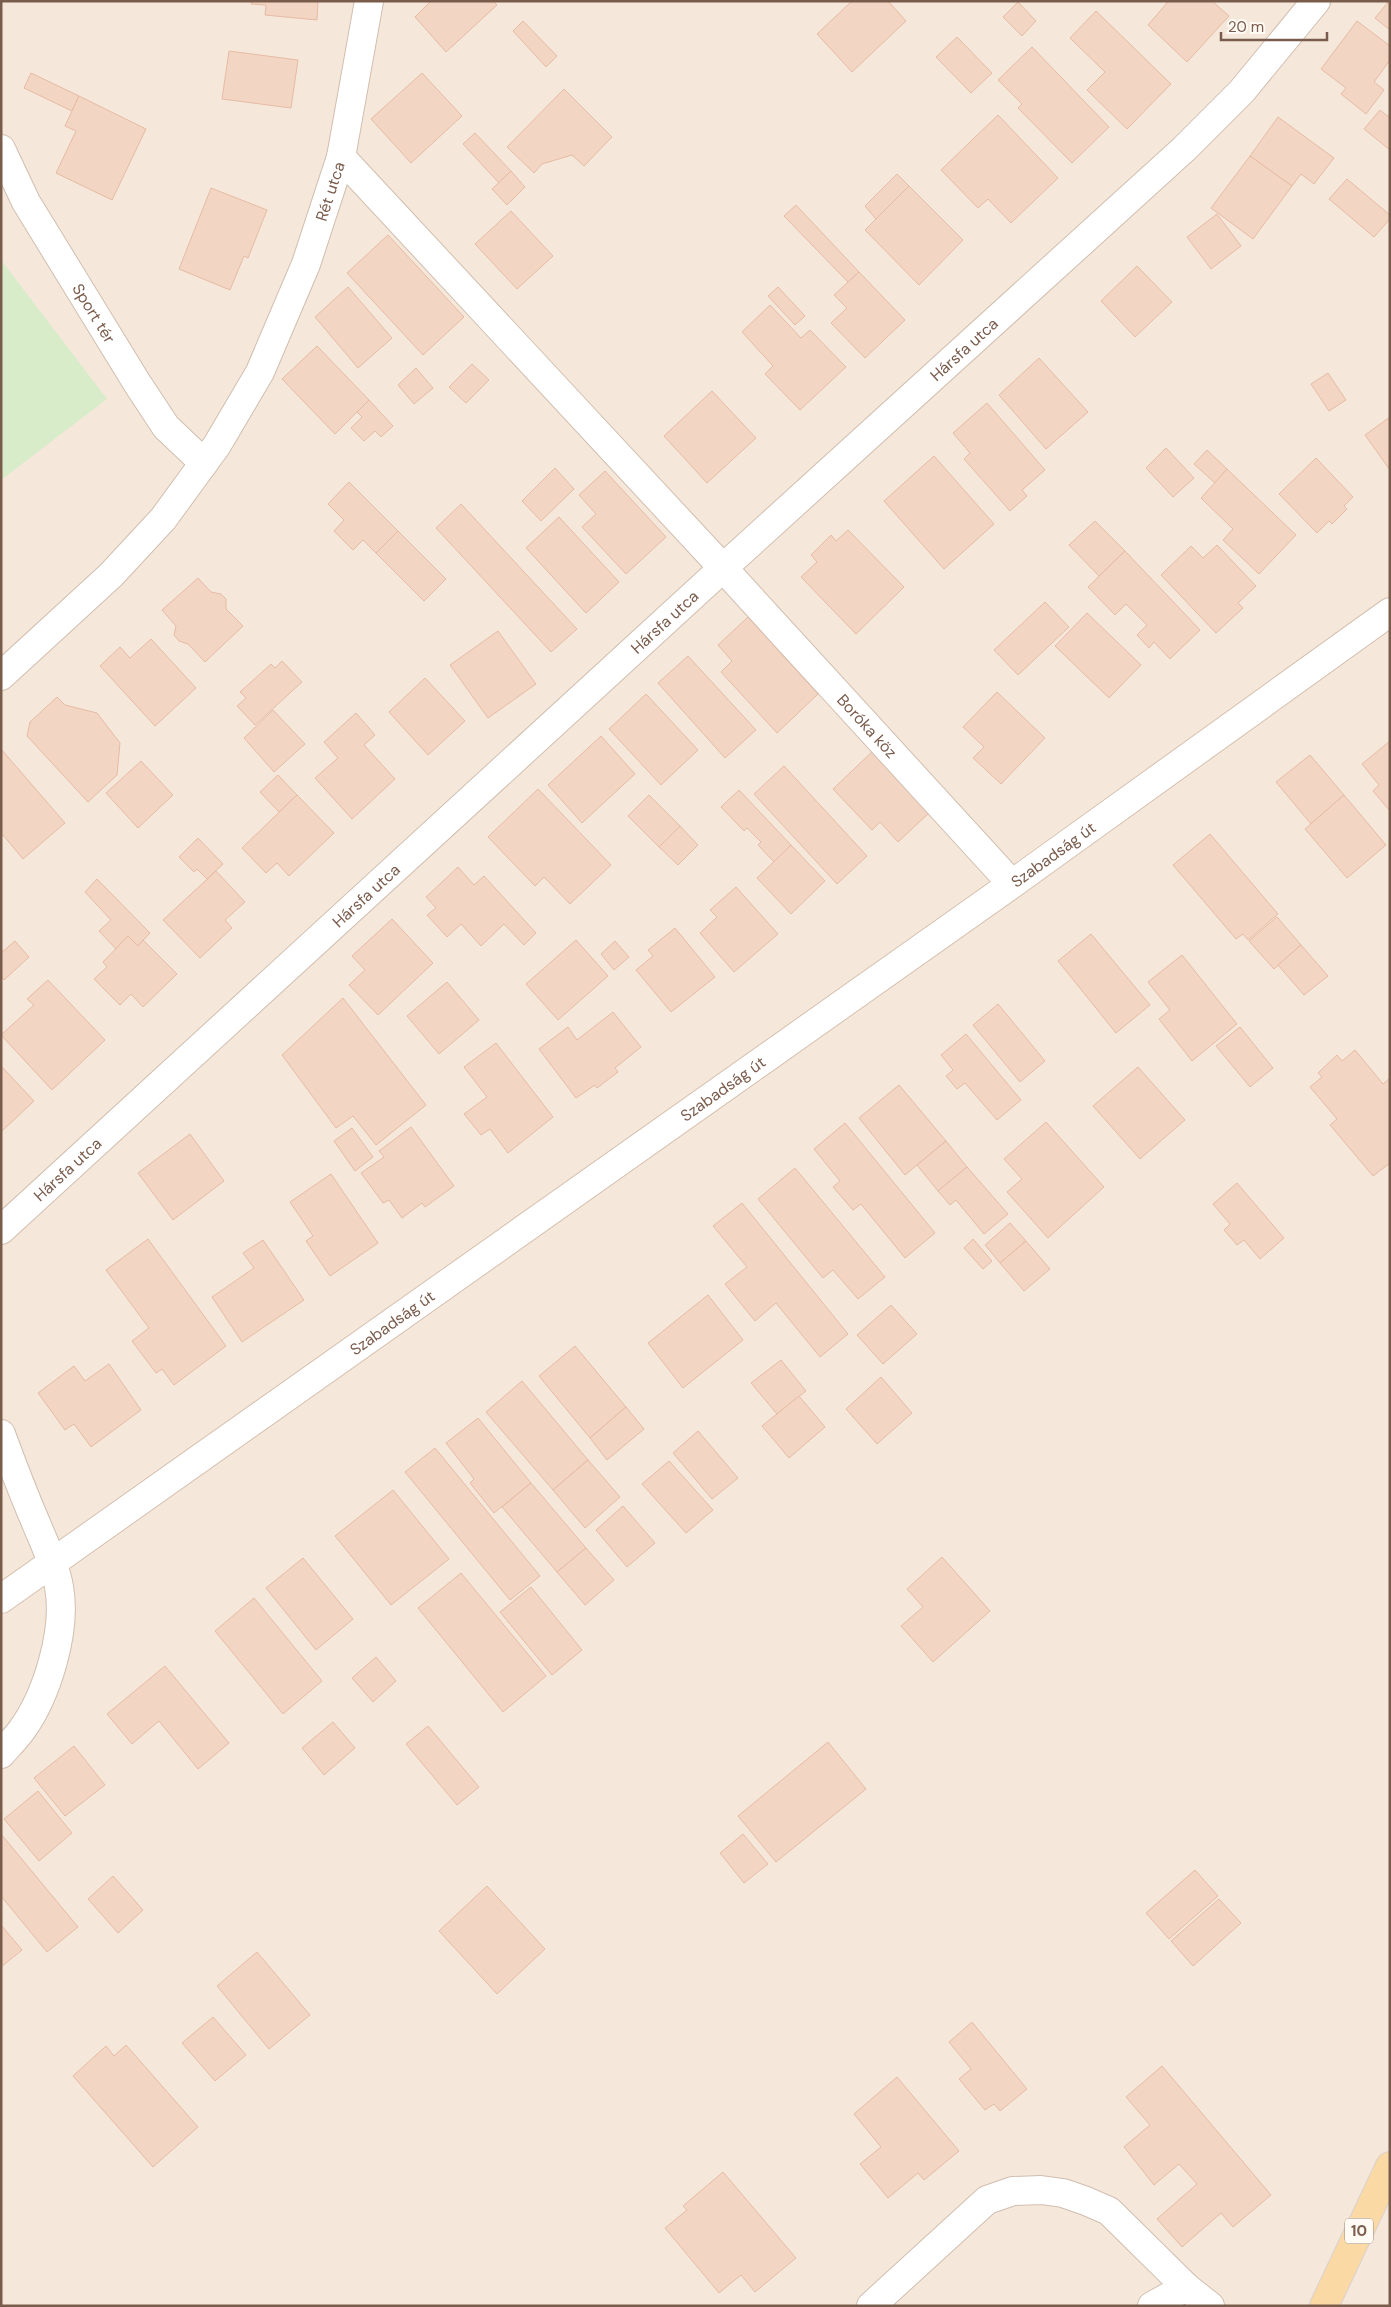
<svg xmlns="http://www.w3.org/2000/svg" width="1391" height="2307" font-family="'DM Sans',sans-serif">
  <style>
    .residential { fill: #f5e8da }
    .green { fill: #d8ecc9 }
    .building { fill: #f3d5c3; stroke: #e6bba3 }
    .lines { fill: none; stroke-linecap: round; stroke-linejoin: round }
    .minor-casing { stroke: #d1beb0; stroke-width: 30 }
    .secondary-casing { stroke: #d6c0b0; stroke-width: 30 }
    .primary-casing { stroke: #dad1cd; stroke-width: 30 }
    .minor { stroke: #fff; stroke-width: 28 }
    .secondary { stroke: #fff; stroke-width: 28 }
    .primary { stroke: #fbd9a5; stroke-width: 28 }
    .labels { text-anchor: middle; stroke-width: 4; stroke-linejoin: round; paint-order: stroke }
    .shield { fill: #fffaf3; stroke: #a28b7f; stroke-width: 1 }
    .shield-label { font-size: 15px; font-weight: bold; fill: #7a5c4d }
    .street-label { font-size: 16px; fill: #7a5c4d; stroke: #fffaf3 }
  </style>
  <rect width="100%" height="100%" fill="#fdf6ec"/>
  <rect class="residential" x="1" y="1" width="1389" height="2305"/>
  <path class="green" d="M 1,260 L 107,399 L 1,480 Z"/>
  <g class="building">
    <path d="M 252,1 L 318,1 L 317,20 L 265,15 L 266,5 L 251,4 Z"/>
    <path d="M 431,1 L 493,1 L 497,5 L 446,52 L 415,17 Z"/>
    <path d="M 852,1 L 888,1 L 906,21 L 852,72 L 817,34 Z"/>
    <path d="M 1166,1 L 1212,1 L 1229,16 L 1187,62 L 1148,25 L 1167,3 Z"/>
    <path d="M 1389,1 L 1390,1 L 1390,30 L 1375,18 Z"/>
    <path d="M 1018,2 L 1036,21 L 1022,36 L 1003,17 Z"/>
    <path d="M 1096,11 L 1171,84 L 1127,129 L 1087,90 L 1105,72 L 1070,38 Z"/>
    <path d="M 523,21 L 557,56 L 546,67 L 513,31 Z"/>
    <path d="M 1357,21 L 1390,46 L 1390,60 L 1374,82 L 1384,90 L 1366,114 L 1341,94 L 1346,88 L 1321,69 Z"/>
    <path d="M 957,37 L 992,73 L 971,93 L 936,57 Z"/>
    <path d="M 1032,47 L 1109,127 L 1072,163 L 1018,108 L 1022,104 L 998,80 Z"/>
    <path d="M 229,51 L 298,60 L 291,108 L 222,99 Z"/>
    <path d="M 31,73 L 79,96 L 72,111 L 24,88 Z"/>
    <path d="M 422,73 L 462,116 L 411,163 L 371,119 Z"/>
    <path d="M 564,89 L 612,137 L 584,166 L 572,155 L 542,164 L 534,173 L 507,147 Z"/>
    <path d="M 79,96 L 146,129 L 112,200 L 56,173 L 76,131 L 65,126 Z"/>
    <path d="M 1380,110 L 1390,118 L 1390,150 L 1364,129 Z"/>
    <path d="M 998,115 L 1058,178 L 1011,223 L 988,199 L 978,208 L 941,170 Z"/>
    <path d="M 1278,117 L 1334,158 L 1314,184 L 1301,174 L 1292,186 L 1250,156 Z"/>
    <path d="M 475,133 L 511,171 L 499,183 L 463,144 Z"/>
    <path d="M 1250,156 L 1292,186 L 1253,239 L 1211,208 Z"/>
    <path d="M 511,171 L 525,187 L 507,205 L 492,189 Z"/>
    <path d="M 897,174 L 909,186 L 876,219 L 865,206 Z"/>
    <path d="M 1347,179 L 1390,215 L 1390,219 L 1374,237 L 1329,199 Z"/>
    <path d="M 909,186 L 963,240 L 919,285 L 865,230 Z"/>
    <path d="M 211,188 L 267,210 L 248,258 L 244,256 L 230,290 L 179,269 Z"/>
    <path d="M 796,205 L 859,272 L 848,282 L 784,216 Z"/>
    <path d="M 511,211 L 553,256 L 517,289 L 475,244 Z"/>
    <path d="M 1217,214 L 1241,246 L 1211,269 L 1187,237 Z"/>
    <path d="M 388,235 L 464,317 L 423,355 L 347,273 Z"/>
    <path d="M 1137,266 L 1172,302 L 1135,337 L 1101,301 Z"/>
    <path d="M 859,272 L 905,320 L 865,358 L 831,323 L 847,308 L 834,295 Z"/>
    <path d="M 348,287 L 392,338 L 358,368 L 315,317 Z"/>
    <path d="M 778,287 L 805,316 L 795,325 L 768,296 Z"/>
    <path d="M 770,305 L 801,338 L 810,330 L 846,367 L 800,410 L 765,374 L 773,366 L 742,332 Z"/>
    <path d="M 317,346 L 369,400 L 335,434 L 282,379 Z"/>
    <path d="M 1039,358 L 1088,412 L 1046,449 L 999,395 Z"/>
    <path d="M 472,364 L 489,380 L 466,403 L 449,387 Z"/>
    <path d="M 416,368 L 433,388 L 414,404 L 398,385 Z"/>
    <path d="M 1328,373 L 1346,400 L 1329,411 L 1311,384 Z"/>
    <path d="M 712,391 L 756,438 L 707,483 L 664,436 Z"/>
    <path d="M 369,400 L 393,426 L 381,437 L 375,431 L 364,441 L 351,428 L 362,417 L 357,412 Z"/>
    <path d="M 987,403 L 1045,470 L 1022,490 L 1027,496 L 1010,511 L 964,459 L 970,453 L 953,433 Z"/>
    <path d="M 1390,417 L 1390,470 L 1365,435 Z"/>
    <path d="M 1166,448 L 1194,478 L 1173,497 L 1146,468 Z"/>
    <path d="M 1207,450 L 1227,469 L 1215,483 L 1194,464 Z"/>
    <path d="M 934,456 L 994,524 L 944,569 L 884,501 Z"/>
    <path d="M 1316,458 L 1353,497 L 1344,506 L 1347,509 L 1332,524 L 1329,521 L 1317,533 L 1279,494 Z"/>
    <path d="M 555,468 L 574,489 L 541,521 L 522,501 Z"/>
    <path d="M 1227,469 L 1296,535 L 1259,574 L 1223,540 L 1233,529 L 1201,498 Z"/>
    <path d="M 605,471 L 666,537 L 626,574 L 582,527 L 596,514 L 579,495 Z"/>
    <path d="M 349,482 L 398,531 L 376,553 L 363,540 L 353,550 L 334,531 L 344,520 L 328,504 Z"/>
    <path d="M 461,504 L 577,629 L 551,652 L 436,528 Z"/>
    <path d="M 559,517 L 619,582 L 586,613 L 526,548 Z"/>
    <path d="M 1095,521 L 1125,551 L 1099,576 L 1069,545 Z"/>
    <path d="M 848,530 L 904,587 L 856,634 L 801,577 L 817,562 L 811,555 L 831,535 L 836,541 Z"/>
    <path d="M 398,531 L 446,579 L 424,601 L 376,553 Z"/>
    <path d="M 1217,545 L 1256,586 L 1238,603 L 1243,608 L 1216,633 L 1161,575 L 1191,546 L 1203,558 Z"/>
    <path d="M 1125,551 L 1200,630 L 1170,659 L 1154,642 L 1149,648 L 1137,635 L 1147,625 L 1126,604 L 1115,615 L 1088,587 Z"/>
    <path d="M 198,578 L 211,592 L 221,594 L 226,599 L 226,609 L 243,626 L 205,662 L 188,644 L 179,641 L 174,635 L 176,626 L 162,610 Z"/>
    <path d="M 1045,602 L 1069,627 L 1018,675 L 994,650 Z"/>
    <path d="M 1087,613 L 1141,665 L 1109,698 L 1055,646 Z"/>
    <path d="M 748,617 L 818,694 L 777,733 L 721,672 L 732,661 L 718,645 Z"/>
    <path d="M 498,631 L 536,684 L 488,718 L 450,665 Z"/>
    <path d="M 151,639 L 196,688 L 155,726 L 100,666 L 120,647 L 130,658 Z"/>
    <path d="M 688,656 L 756,730 L 725,758 L 658,683 Z"/>
    <path d="M 282,661 L 302,682 L 255,725 L 237,706 L 246,698 L 240,692 L 271,664 L 275,668 Z"/>
    <path d="M 425,678 L 465,721 L 428,755 L 389,712 Z"/>
    <path d="M 997,692 L 1045,738 L 1001,784 L 973,758 L 984,747 L 963,727 Z"/>
    <path d="M 646,694 L 698,750 L 661,785 L 609,729 Z"/>
    <path d="M 57,697 L 65,705 L 97,713 L 120,743 L 117,775 L 88,802 L 27,736 L 30,722 Z"/>
    <path d="M 273,710 L 305,744 L 274,772 L 244,738 Z"/>
    <path d="M 356,713 L 375,735 L 364,745 L 395,779 L 352,819 L 315,778 L 338,758 L 324,742 Z"/>
    <path d="M 601,736 L 635,774 L 582,823 L 548,785 Z"/>
    <path d="M 1390,741 L 1390,811 L 1373,791 L 1379,785 L 1362,764 Z"/>
    <path d="M 1,749 L 65,823 L 23,859 L 3,835 L 1,837 Z"/>
    <path d="M 874,750 L 931,811 L 898,842 L 880,822 L 872,830 L 833,789 Z"/>
    <path d="M 1310,755 L 1344,795 L 1311,824 L 1276,782 Z"/>
    <path d="M 141,761 L 173,795 L 138,828 L 106,793 Z"/>
    <path d="M 784,766 L 867,856 L 837,884 L 754,794 Z"/>
    <path d="M 278,775 L 297,795 L 279,812 L 260,792 Z"/>
    <path d="M 538,789 L 611,865 L 570,904 L 544,877 L 535,886 L 488,837 Z"/>
    <path d="M 739,790 L 791,845 L 774,862 L 758,845 L 761,842 L 747,828 L 744,831 L 721,807 Z"/>
    <path d="M 297,795 L 334,833 L 289,876 L 277,863 L 266,873 L 242,848 Z"/>
    <path d="M 649,795 L 680,826 L 659,847 L 628,816 Z"/>
    <path d="M 1344,795 L 1386,845 L 1347,878 L 1305,829 Z"/>
    <path d="M 680,826 L 698,845 L 678,865 L 659,847 Z"/>
    <path d="M 1210,834 L 1278,914 L 1248,940 L 1243,934 L 1236,939 L 1173,865 Z"/>
    <path d="M 198,838 L 223,864 L 207,879 L 197,869 L 194,872 L 179,857 Z"/>
    <path d="M 791,845 L 825,881 L 791,914 L 757,878 Z"/>
    <path d="M 458,867 L 474,885 L 484,876 L 536,933 L 524,945 L 504,924 L 481,946 L 461,924 L 447,937 L 427,915 L 436,908 L 426,897 Z"/>
    <path d="M 216,871 L 245,902 L 225,920 L 232,928 L 200,958 L 163,920 Z"/>
    <path d="M 97,879 L 150,933 L 138,946 L 128,936 L 116,949 L 99,931 L 111,920 L 85,892 Z"/>
    <path d="M 736,887 L 778,934 L 734,972 L 700,933 L 717,917 L 710,910 Z"/>
    <path d="M 1277,917 L 1301,945 L 1274,969 L 1249,941 Z"/>
    <path d="M 392,919 L 433,963 L 378,1015 L 349,985 L 365,970 L 352,956 Z"/>
    <path d="M 675,928 L 715,977 L 671,1012 L 636,970 L 653,956 L 648,950 Z"/>
    <path d="M 1091,934 L 1150,1005 L 1116,1033 L 1058,961 Z"/>
    <path d="M 128,936 L 138,946 L 143,940 L 177,974 L 143,1007 L 131,994 L 120,1005 L 94,979 L 107,967 L 103,962 Z"/>
    <path d="M 576,940 L 608,976 L 558,1020 L 526,984 Z"/>
    <path d="M 15,941 L 29,957 L 4,980 L 1,976 L 1,953 Z"/>
    <path d="M 615,941 L 629,957 L 614,970 L 601,954 Z"/>
    <path d="M 1301,945 L 1328,976 L 1304,995 L 1278,965 Z"/>
    <path d="M 1182,955 L 1237,1024 L 1192,1061 L 1159,1019 L 1170,1010 L 1148,982 Z"/>
    <path d="M 48,980 L 105,1040 L 52,1090 L 1,1035 L 34,1005 L 27,999 Z"/>
    <path d="M 447,982 L 479,1020 L 439,1054 L 407,1016 Z"/>
    <path d="M 343,998 L 426,1105 L 376,1145 L 353,1116 L 336,1128 L 282,1055 Z"/>
    <path d="M 998,1004 L 1045,1061 L 1020,1082 L 973,1025 Z"/>
    <path d="M 613,1012 L 641,1047 L 615,1068 L 618,1072 L 597,1088 L 595,1085 L 576,1098 L 539,1049 L 568,1027 L 577,1040 Z"/>
    <path d="M 1240,1027 L 1273,1068 L 1250,1087 L 1216,1046 Z"/>
    <path d="M 966,1034 L 1021,1100 L 997,1120 L 965,1083 L 957,1089 L 946,1076 L 953,1070 L 941,1055 Z"/>
    <path d="M 496,1043 L 553,1117 L 508,1153 L 490,1129 L 481,1135 L 464,1114 L 487,1097 L 464,1067 Z"/>
    <path d="M 1355,1050 L 1383,1084 L 1390,1078 L 1390,1163 L 1373,1176 L 1330,1125 L 1337,1119 L 1310,1087 L 1322,1077 L 1318,1073 L 1337,1055 L 1342,1061 Z"/>
    <path d="M 1,1066 L 34,1101 L 1,1132 Z"/>
    <path d="M 1138,1067 L 1185,1120 L 1140,1159 L 1093,1106 Z"/>
    <path d="M 899,1085 L 946,1141 L 905,1175 L 859,1118 Z"/>
    <path d="M 1046,1122 L 1104,1187 L 1048,1238 L 1007,1192 L 1022,1179 L 1004,1159 Z"/>
    <path d="M 845,1123 L 935,1233 L 905,1258 L 861,1204 L 853,1210 L 833,1187 L 840,1181 L 814,1149 Z"/>
    <path d="M 411,1127 L 454,1186 L 425,1207 L 422,1203 L 402,1218 L 389,1200 L 383,1203 L 361,1173 L 384,1157 L 379,1151 Z"/>
    <path d="M 352,1128 L 373,1157 L 355,1171 L 334,1141 Z"/>
    <path d="M 190,1134 L 224,1181 L 173,1220 L 138,1173 Z"/>
    <path d="M 946,1141 L 967,1167 L 938,1191 L 917,1165 Z"/>
    <path d="M 967,1167 L 1008,1214 L 984,1234 L 956,1200 L 950,1205 L 938,1191 Z"/>
    <path d="M 795,1168 L 885,1277 L 858,1299 L 833,1270 L 823,1278 L 758,1199 Z"/>
    <path d="M 331,1174 L 378,1243 L 330,1276 L 306,1241 L 313,1236 L 290,1202 Z"/>
    <path d="M 1237,1183 L 1284,1238 L 1260,1259 L 1244,1240 L 1237,1245 L 1224,1230 L 1230,1224 L 1213,1204 Z"/>
    <path d="M 742,1203 L 848,1334 L 820,1357 L 776,1303 L 755,1321 L 725,1284 L 747,1267 L 713,1226 Z"/>
    <path d="M 1010,1223 L 1026,1241 L 1000,1263 L 985,1245 Z"/>
    <path d="M 148,1239 L 226,1346 L 174,1385 L 162,1369 L 156,1373 L 132,1341 L 149,1328 L 106,1270 Z"/>
    <path d="M 973,1239 L 992,1261 L 983,1269 L 964,1248 Z"/>
    <path d="M 263,1240 L 304,1300 L 242,1342 L 212,1297 L 254,1268 L 243,1253 Z"/>
    <path d="M 1026,1241 L 1050,1269 L 1024,1291 L 1000,1263 Z"/>
    <path d="M 708,1295 L 743,1340 L 683,1388 L 648,1343 Z"/>
    <path d="M 891,1305 L 917,1334 L 883,1364 L 857,1335 Z"/>
    <path d="M 575,1346 L 626,1407 L 590,1438 L 539,1376 Z"/>
    <path d="M 781,1360 L 806,1391 L 777,1414 L 751,1383 Z"/>
    <path d="M 109,1364 L 141,1410 L 91,1447 L 74,1424 L 65,1430 L 38,1393 L 74,1366 L 85,1381 Z"/>
    <path d="M 881,1377 L 912,1413 L 877,1444 L 846,1409 Z"/>
    <path d="M 522,1381 L 588,1460 L 553,1490 L 486,1412 Z"/>
    <path d="M 799,1396 L 825,1427 L 789,1458 L 762,1426 Z"/>
    <path d="M 626,1407 L 644,1429 L 607,1460 L 590,1438 Z"/>
    <path d="M 478,1418 L 531,1483 L 494,1513 L 470,1483 L 474,1479 L 446,1443 Z"/>
    <path d="M 698,1431 L 738,1478 L 712,1499 L 673,1453 Z"/>
    <path d="M 435,1448 L 540,1576 L 510,1600 L 405,1472 Z"/>
    <path d="M 588,1460 L 620,1497 L 585,1528 L 553,1490 Z"/>
    <path d="M 669,1461 L 713,1510 L 686,1533 L 642,1484 Z"/>
    <path d="M 531,1483 L 586,1548 L 557,1572 L 502,1507 Z"/>
    <path d="M 393,1490 L 449,1559 L 391,1605 L 335,1536 Z"/>
    <path d="M 623,1506 L 655,1543 L 627,1567 L 596,1530 Z"/>
    <path d="M 586,1548 L 614,1580 L 585,1605 L 557,1572 Z"/>
    <path d="M 942,1557 L 990,1611 L 933,1662 L 901,1626 L 923,1607 L 907,1589 Z"/>
    <path d="M 303,1558 L 353,1619 L 316,1650 L 266,1588 Z"/>
    <path d="M 461,1573 L 546,1676 L 503,1712 L 418,1608 Z"/>
    <path d="M 531,1587 L 582,1650 L 552,1675 L 500,1612 Z"/>
    <path d="M 254,1598 L 322,1681 L 283,1714 L 215,1631 Z"/>
    <path d="M 376,1657 L 396,1681 L 373,1702 L 352,1678 Z"/>
    <path d="M 165,1666 L 229,1743 L 198,1769 L 159,1721 L 132,1744 L 107,1714 Z"/>
    <path d="M 333,1722 L 355,1748 L 324,1775 L 302,1748 Z"/>
    <path d="M 428,1726 L 479,1787 L 457,1805 L 406,1744 Z"/>
    <path d="M 828,1742 L 866,1789 L 776,1862 L 738,1816 Z"/>
    <path d="M 74,1746 L 105,1785 L 65,1816 L 34,1778 Z"/>
    <path d="M 38,1791 L 72,1833 L 39,1861 L 4,1819 Z"/>
    <path d="M 1,1834 L 78,1927 L 47,1952 L 1,1896 Z"/>
    <path d="M 743,1834 L 768,1864 L 744,1883 L 720,1853 Z"/>
    <path d="M 1195,1870 L 1218,1896 L 1169,1939 L 1146,1913 Z"/>
    <path d="M 113,1876 L 143,1910 L 118,1933 L 88,1899 Z"/>
    <path d="M 487,1886 L 545,1949 L 497,1994 L 439,1931 Z"/>
    <path d="M 1219,1899 L 1241,1923 L 1193,1966 L 1171,1941 Z"/>
    <path d="M 1,1925 L 22,1950 L 1,1967 Z"/>
    <path d="M 257,1952 L 310,2015 L 269,2049 L 217,1986 Z"/>
    <path d="M 213,2017 L 246,2055 L 215,2081 L 182,2043 Z"/>
    <path d="M 972,2022 L 1027,2089 L 1000,2111 L 994,2104 L 985,2110 L 959,2079 L 971,2069 L 949,2042 Z"/>
    <path d="M 126,2045 L 198,2127 L 153,2167 L 73,2076 L 106,2046 L 114,2056 Z"/>
    <path d="M 1162,2066 L 1271,2195 L 1233,2227 L 1221,2213 L 1182,2247 L 1157,2219 L 1197,2184 L 1179,2164 L 1154,2185 L 1124,2147 L 1150,2125 L 1126,2097 Z"/>
    <path d="M 897,2077 L 959,2151 L 924,2180 L 918,2173 L 888,2198 L 860,2164 L 881,2147 L 854,2114 Z"/>
    <path d="M 723,2172 L 796,2258 L 755,2292 L 741,2275 L 719,2293 L 665,2228 L 687,2210 L 683,2206 Z"/>
  </g>
  <g class="lines">
    <g class="minor-casing">
      <g id="minor">
        <path id="s1" d="M 1,149 L 26,202 L 137,383 L 166,427 L 204,463"/>
        <path id="s2" d="M 341,157 L 723,568 L 1012,884"/>
        <path id="s3" d="M 1,676 L 111,575 L 163,519 L 217,445 L 260,372 L 306,264 L 341,157 L 369,1"/>
        <path id="s4" d="M 1,1230 L 723,568 L 1184,149 L 1242,91 L 1316,1"/>
        <path d="M 1,1434 C 12,1464 23,1493 36,1523 C 44,1543 55,1564 59,1587 C 67,1630 47,1696 21,1731 C 15,1739 8,1746 1,1754"/>
        <path d="M 871,2306 L 987,2200 L 1013,2191 L 1041,2190 L 1063,2193 L 1086,2201 L 1109,2211 L 1186,2287 L 1210,2306"/>
        <path d="M 1152,2306 L 1186,2287"/>
      </g>
    </g>
    <g class="secondary-casing">
      <g id="secondary">
        <path id="s5" d="M 1,1599 L 1012,884 L 1390,612"/>
      </g>
    </g>
    <g class="primary-casing">
      <path id="primary" d="M 1324,2306 L 1390,2166"/>
    </g>
    <use href="#minor" class="minor"/>
    <use href="#secondary" class="secondary"/>
    <use href="#primary" class="primary"/>
  </g>
  <g class="labels">
    <rect class="shield" x="1345" y="2218.5" width="28" height="25" rx="4"/>
    <g class="shield-label">
      <text x="1359" y="2236">10</text>
    </g>
    <g class="street-label">
      <text dy="6" stroke="none"><textPath href="#s3" startOffset="596">Rét utca</textPath></text>
      <text dy="6" stroke="none"><textPath href="#s1" startOffset="189">Sport tér</textPath></text>
      <text dy="6" stroke="none"><textPath href="#s4" startOffset="1305">Hársfa utca</textPath></text>
      <text dy="6" stroke="none"><textPath href="#s4" startOffset="900">Hársfa utca</textPath></text>
      <text dy="6" stroke="none"><textPath href="#s2" startOffset="775">Boróka köz</textPath></text>
      <text dy="6" stroke="none"><textPath href="#s5" startOffset="1289">Szabadság út</textPath></text>
      <text dy="6" stroke="none"><textPath href="#s4" startOffset="495">Hársfa utca</textPath></text>
      <text dy="6" stroke="none"><textPath href="#s5" startOffset="884">Szabadság út</textPath></text>
      <text dy="6" stroke="none"><textPath href="#s4" startOffset="90">Hársfa utca</textPath></text>
      <text dy="6" stroke="none"><textPath href="#s5" startOffset="479">Szabadság út</textPath></text>
    </g>
  </g>
  <rect width="1391" height="2307" fill="none" stroke="#7a5c4d" stroke-width="5"/>
  <path d="M1221 32v8h106v-8" fill="none" stroke="#7a5c4d" stroke-width="2.5"/>
  <text x="1228" y="32" font-size="15" fill="#7a5c4d" stroke="#fffaf3" stroke-width="4" paint-order="stroke">20 m</text>
</svg>
